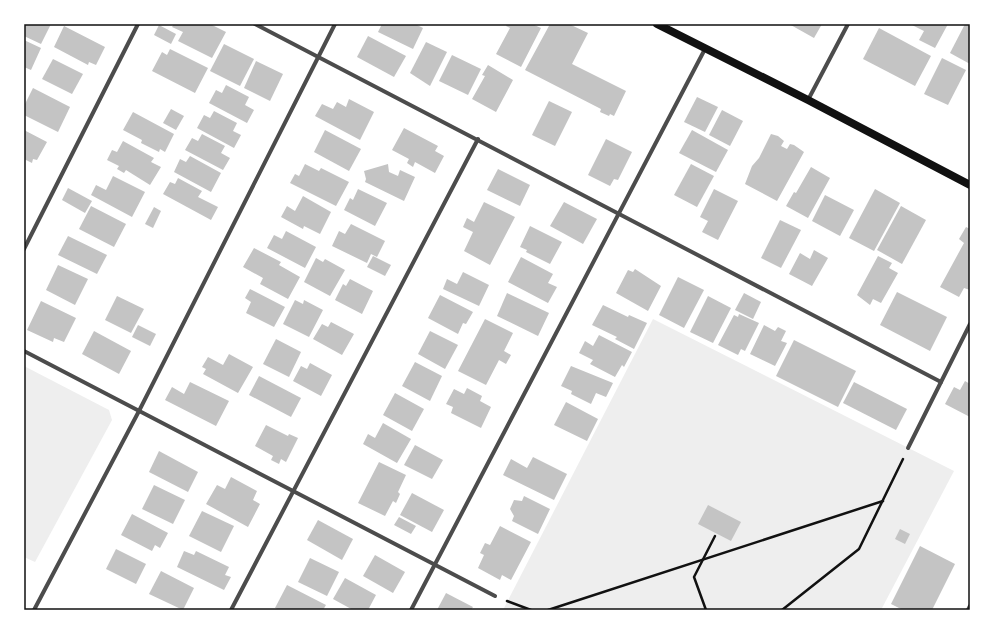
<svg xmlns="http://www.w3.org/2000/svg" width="994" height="634" font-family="'Roboto Serif',serif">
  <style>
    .green { fill: #eee }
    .building { fill: #c4c4c4 }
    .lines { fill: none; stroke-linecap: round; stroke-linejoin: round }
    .path { stroke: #111; stroke-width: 2.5 }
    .minor { stroke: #4c4c4c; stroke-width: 4 }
    .secondary { stroke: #111; stroke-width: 8 }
    .neatline { fill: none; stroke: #111; stroke-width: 1.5 }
  </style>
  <rect width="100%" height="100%" fill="#fff"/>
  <g class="green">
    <path d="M 653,319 L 954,471 L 881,610 L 503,610 Z"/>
    <path d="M 24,366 L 109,410 L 112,420 L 35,562 L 24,557 Z"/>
  </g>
  <g class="building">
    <path d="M 24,24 L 51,24 L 41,44 L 24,36 Z"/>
    <path d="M 174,24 L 210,24 L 226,32 L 212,58 L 178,41 L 183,32 L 172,27 Z"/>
    <path d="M 382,24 L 415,24 L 423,28 L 413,49 L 378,32 Z"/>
    <path d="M 507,24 L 532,24 L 541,28 L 521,67 L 496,54 L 510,28 L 506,26 Z"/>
    <path d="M 550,24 L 569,24 L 588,33 L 572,64 L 626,91 L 614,116 L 610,114 L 609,116 L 600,112 L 601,109 L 525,70 Z"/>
    <path d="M 789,24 L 822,24 L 814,38 Z"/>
    <path d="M 910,24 L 948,24 L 935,48 L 919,40 L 924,31 Z"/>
    <path d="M 965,24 L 970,24 L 970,64 L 950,53 Z"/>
    <path d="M 159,25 L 176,34 L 171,44 L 154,35 Z"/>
    <path d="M 64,26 L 105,47 L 96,65 L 89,62 L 88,65 L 54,47 Z"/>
    <path d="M 879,28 L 931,56 L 915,86 L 863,59 Z"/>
    <path d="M 368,36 L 406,56 L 394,77 L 357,57 Z"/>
    <path d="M 24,40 L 41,48 L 31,70 L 24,67 Z"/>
    <path d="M 426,42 L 447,52 L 430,86 L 410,73 Z"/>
    <path d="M 224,44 L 254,59 L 240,86 L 210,71 Z"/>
    <path d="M 170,49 L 208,68 L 195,93 L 152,71 L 162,52 L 167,55 Z"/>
    <path d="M 452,55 L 481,69 L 468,95 L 439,81 Z"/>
    <path d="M 942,58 L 966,70 L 948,105 L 924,94 Z"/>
    <path d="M 53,59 L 83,74 L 72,94 L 42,79 Z"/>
    <path d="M 256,61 L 283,74 L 270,101 L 244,88 Z"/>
    <path d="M 488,65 L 513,80 L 496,112 L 472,99 L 485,76 L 482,75 Z"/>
    <path d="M 226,85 L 249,97 L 245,105 L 254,110 L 247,123 L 209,103 L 216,90 L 222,93 Z"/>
    <path d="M 33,88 L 70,107 L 58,132 L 24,115 L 24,106 Z"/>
    <path d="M 697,97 L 718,107 L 705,132 L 684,122 Z"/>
    <path d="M 349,99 L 374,112 L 360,140 L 315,116 L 322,104 L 333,109 L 337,102 L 346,107 Z"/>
    <path d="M 549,101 L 572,112 L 555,146 L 532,135 Z"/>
    <path d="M 171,109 L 184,116 L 176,130 L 163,123 Z"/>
    <path d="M 722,110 L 743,121 L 730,146 L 709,135 Z"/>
    <path d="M 214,111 L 237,123 L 233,131 L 241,135 L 234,148 L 197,128 L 204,115 L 210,118 Z"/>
    <path d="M 133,112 L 174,134 L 165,152 L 160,149 L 159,152 L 141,143 L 142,140 L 123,130 Z"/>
    <path d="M 404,128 L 438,146 L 435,151 L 444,156 L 435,173 L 415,162 L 413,167 L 407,163 L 409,159 L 392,150 Z"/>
    <path d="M 24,130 L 47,142 L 37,160 L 33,159 L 32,163 L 24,159 Z"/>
    <path d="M 325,130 L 361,149 L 349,171 L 314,152 Z"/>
    <path d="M 692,130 L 728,150 L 716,172 L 679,153 Z"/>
    <path d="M 202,134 L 225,146 L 221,153 L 230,158 L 223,170 L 185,150 L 192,138 L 198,141 Z"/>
    <path d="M 771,134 L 778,136 L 784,141 L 781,146 L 787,149 L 790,144 L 794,145 L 804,152 L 777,201 L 745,184 L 752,166 L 759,158 Z"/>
    <path d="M 606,139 L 632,152 L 618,180 L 614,179 L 610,186 L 588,175 Z"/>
    <path d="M 123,141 L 154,158 L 151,162 L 161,167 L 150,185 L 126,170 L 124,173 L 117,169 L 119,166 L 107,160 L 112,150 L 117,152 Z"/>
    <path d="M 190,156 L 221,173 L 211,192 L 174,172 L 180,159 L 186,162 Z"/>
    <path d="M 305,164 L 319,171 L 321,168 L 349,182 L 336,206 L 290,183 L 295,174 L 299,176 Z"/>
    <path d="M 388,164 L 389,172 L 398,176 L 400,170 L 415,177 L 404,201 L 365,182 L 366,179 L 364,171 Z"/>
    <path d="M 691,164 L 714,176 L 697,207 L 674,195 Z"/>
    <path d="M 811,167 L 830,178 L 808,218 L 786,206 L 794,192 L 796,193 Z"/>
    <path d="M 498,169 L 530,185 L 520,206 L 487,190 Z"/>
    <path d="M 113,176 L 145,192 L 132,217 L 91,195 L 96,185 L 106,190 Z"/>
    <path d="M 178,178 L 202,191 L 198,197 L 218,207 L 211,220 L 163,194 L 170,182 L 175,184 Z"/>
    <path d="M 68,188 L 92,201 L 85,213 L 62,200 Z"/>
    <path d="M 358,189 L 387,203 L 375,226 L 344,210 L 350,198 L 353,200 Z"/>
    <path d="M 714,189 L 738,201 L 718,240 L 702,232 L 708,221 L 700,217 Z"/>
    <path d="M 875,189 L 900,203 L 874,251 L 849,238 Z"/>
    <path d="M 825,195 L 854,210 L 840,236 L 812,221 Z"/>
    <path d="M 303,196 L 331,212 L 320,234 L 304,226 L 303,229 L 281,217 L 287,206 L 295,211 Z"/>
    <path d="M 484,202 L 515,217 L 490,265 L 464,251 L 473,232 L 463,227 L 467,218 L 474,222 Z"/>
    <path d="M 564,202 L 597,219 L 583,244 L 550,226 Z"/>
    <path d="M 91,206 L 126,224 L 114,247 L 79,229 Z"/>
    <path d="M 901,206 L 926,220 L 902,264 L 877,250 Z"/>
    <path d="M 154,207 L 161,211 L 153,228 L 145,224 Z"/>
    <path d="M 780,220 L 801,230 L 781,268 L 761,258 Z"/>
    <path d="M 351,224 L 385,241 L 377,257 L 371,254 L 367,263 L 332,246 L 339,231 L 345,234 Z"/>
    <path d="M 530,226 L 562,242 L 550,264 L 526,252 L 527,250 L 520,247 Z"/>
    <path d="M 966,227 L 970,229 L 970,290 L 964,288 L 959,297 L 940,287 L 964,243 L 959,239 Z"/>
    <path d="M 286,231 L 316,247 L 305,268 L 267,248 L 274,235 L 282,239 Z"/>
    <path d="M 68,236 L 107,255 L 97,274 L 58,255 Z"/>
    <path d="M 254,248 L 281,262 L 279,265 L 300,277 L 288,299 L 260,284 L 263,278 L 243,267 Z"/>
    <path d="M 814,250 L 828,258 L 812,286 L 789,274 L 800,253 L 810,259 Z"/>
    <path d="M 373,256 L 391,265 L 385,276 L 367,267 Z"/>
    <path d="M 878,256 L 892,263 L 889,268 L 898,273 L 881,303 L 873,299 L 870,305 L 857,295 Z"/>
    <path d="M 521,257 L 553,274 L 548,283 L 557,287 L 548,303 L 508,282 Z"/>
    <path d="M 316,258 L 323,262 L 325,259 L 345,270 L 330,296 L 304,282 Z"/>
    <path d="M 58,265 L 88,279 L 75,305 L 46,290 Z"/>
    <path d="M 635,269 L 661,286 L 648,311 L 616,293 L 628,270 L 633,272 Z"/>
    <path d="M 463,272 L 489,285 L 479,306 L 443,289 L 447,279 L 457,284 Z"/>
    <path d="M 678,277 L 704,290 L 684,328 L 659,315 Z"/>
    <path d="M 350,279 L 373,291 L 362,314 L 335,300 L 343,284 L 346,286 Z"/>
    <path d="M 250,289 L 285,307 L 274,327 L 246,313 L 251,302 L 245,298 Z"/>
    <path d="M 897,292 L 947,317 L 930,351 L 880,325 Z"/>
    <path d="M 507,293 L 549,313 L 538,336 L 497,316 Z"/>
    <path d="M 744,293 L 761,302 L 753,319 L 735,310 Z"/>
    <path d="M 440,295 L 473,312 L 466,324 L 463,323 L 458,334 L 428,318 Z"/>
    <path d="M 117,296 L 144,309 L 131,333 L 105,320 Z"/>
    <path d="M 708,296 L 731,308 L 713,343 L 690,332 Z"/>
    <path d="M 295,300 L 303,304 L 304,300 L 323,310 L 309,337 L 283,324 Z"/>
    <path d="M 41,301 L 76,318 L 64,342 L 54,338 L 53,342 L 27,330 Z"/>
    <path d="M 603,305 L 628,317 L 629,315 L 647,323 L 634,349 L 615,339 L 617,337 L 592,325 Z"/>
    <path d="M 739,314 L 759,323 L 745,351 L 741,349 L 738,355 L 718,345 L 734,315 L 738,317 Z"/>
    <path d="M 485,319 L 513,333 L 504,351 L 511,355 L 506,364 L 499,360 L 486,385 L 458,371 Z"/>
    <path d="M 331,322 L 354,334 L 342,355 L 313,339 L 322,324 L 328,327 Z"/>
    <path d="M 138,325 L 156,334 L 150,346 L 132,337 Z"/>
    <path d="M 764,325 L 775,331 L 778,327 L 786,331 L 781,341 L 787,343 L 775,366 L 750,354 Z"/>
    <path d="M 94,331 L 131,351 L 119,374 L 82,354 Z"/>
    <path d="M 430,331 L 458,345 L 445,369 L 418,354 Z"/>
    <path d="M 599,335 L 632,352 L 624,367 L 622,365 L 615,377 L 590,364 L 593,360 L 579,353 L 585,341 L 593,346 Z"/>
    <path d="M 276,339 L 301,352 L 289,377 L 263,364 Z"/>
    <path d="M 794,340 L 856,371 L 838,407 L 776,376 Z"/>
    <path d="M 229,354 L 253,367 L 238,393 L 203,374 L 206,369 L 202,367 L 208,357 L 223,365 Z"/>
    <path d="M 415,362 L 442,376 L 430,401 L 402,386 Z"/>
    <path d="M 310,363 L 332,375 L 321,396 L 293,381 L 301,366 L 307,369 Z"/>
    <path d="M 571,366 L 613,383 L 606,397 L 596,393 L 591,404 L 571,394 L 572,391 L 561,386 Z"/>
    <path d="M 259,376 L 301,398 L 291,417 L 249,395 Z"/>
    <path d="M 965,381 L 970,384 L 970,417 L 945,404 L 954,387 L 960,390 Z"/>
    <path d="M 190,382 L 229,401 L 216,426 L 165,400 L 172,387 L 184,394 Z"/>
    <path d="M 854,382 L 907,409 L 896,430 L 843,403 Z"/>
    <path d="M 467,388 L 482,396 L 480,401 L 491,407 L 481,428 L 451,413 L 453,407 L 446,404 L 454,389 L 464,394 Z"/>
    <path d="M 395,393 L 424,409 L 412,431 L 383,415 Z"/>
    <path d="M 566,402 L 598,419 L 587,441 L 554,425 Z"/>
    <path d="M 383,423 L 411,439 L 397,463 L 363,444 L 368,434 L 375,438 Z"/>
    <path d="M 266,425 L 288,436 L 289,434 L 298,438 L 286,462 L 281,459 L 279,464 L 271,460 L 273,456 L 255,446 Z"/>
    <path d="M 415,445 L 443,460 L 432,479 L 404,465 Z"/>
    <path d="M 159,451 L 198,472 L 188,492 L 149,472 Z"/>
    <path d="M 533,457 L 567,474 L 554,500 L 503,475 L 511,459 L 527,468 Z"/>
    <path d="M 379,462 L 406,475 L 398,492 L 400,494 L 396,503 L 393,501 L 385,516 L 358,503 Z"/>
    <path d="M 231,477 L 257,491 L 253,500 L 260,504 L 248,527 L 206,504 L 217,485 L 225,489 Z"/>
    <path d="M 154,485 L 185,500 L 173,524 L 142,509 Z"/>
    <path d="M 412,493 L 444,510 L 432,532 L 400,515 Z"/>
    <path d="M 524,496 L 550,509 L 538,534 L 512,521 L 514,516 L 510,509 L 514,500 L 522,501 Z"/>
    <path d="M 708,505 L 741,522 L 731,541 L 698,524 Z"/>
    <path d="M 202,511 L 234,526 L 221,552 L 189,536 Z"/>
    <path d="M 132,514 L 168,533 L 160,548 L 155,545 L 152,551 L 121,535 Z"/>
    <path d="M 399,517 L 416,526 L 411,534 L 394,525 Z"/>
    <path d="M 318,520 L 353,539 L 342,560 L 307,540 Z"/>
    <path d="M 500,526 L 531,542 L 511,580 L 502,575 L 500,580 L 478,568 L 484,555 L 480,553 L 485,543 L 490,545 Z"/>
    <path d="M 900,529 L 910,534 L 905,544 L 895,539 Z"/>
    <path d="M 920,546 L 955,564 L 932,610 L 903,610 L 891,604 Z"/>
    <path d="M 116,549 L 146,564 L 136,584 L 106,569 Z"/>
    <path d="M 184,551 L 194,555 L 196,551 L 229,567 L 225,575 L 231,577 L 224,590 L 177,567 Z"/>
    <path d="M 375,555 L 405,572 L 393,593 L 363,576 Z"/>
    <path d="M 310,558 L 339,572 L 327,596 L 298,582 Z"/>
    <path d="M 161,571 L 194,588 L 183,610 L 149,594 Z"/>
    <path d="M 345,578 L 376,595 L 368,610 L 353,610 L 333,599 Z"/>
    <path d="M 287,585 L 326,605 L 323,610 L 280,610 L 275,608 Z"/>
    <path d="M 446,593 L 473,607 L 471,610 L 437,610 Z"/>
  </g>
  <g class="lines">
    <g class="path">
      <path d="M 507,601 L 531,610"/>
      <path d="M 548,610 L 883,501"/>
      <path d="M 706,610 L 694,577 L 715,536"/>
      <path d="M 782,610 L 859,549 L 903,459"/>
    </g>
    <g class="minor">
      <path d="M 255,24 L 941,382"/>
      <path d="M 808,100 L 848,24"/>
      <path d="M 24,249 L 138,24"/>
      <path d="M 24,351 L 495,596"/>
      <path d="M 908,448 L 970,324"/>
      <path d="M 34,610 L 139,411 L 335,24"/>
      <path d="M 231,610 L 478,139"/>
      <path d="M 411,610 L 705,49"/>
      <path d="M 968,610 L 970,606"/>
    </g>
    <path class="secondary" d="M 657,24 L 808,100 L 970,185"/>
  </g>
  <rect width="994" height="634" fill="none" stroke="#ffffff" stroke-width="50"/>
  <rect x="25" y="25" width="944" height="584" class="neatline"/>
</svg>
